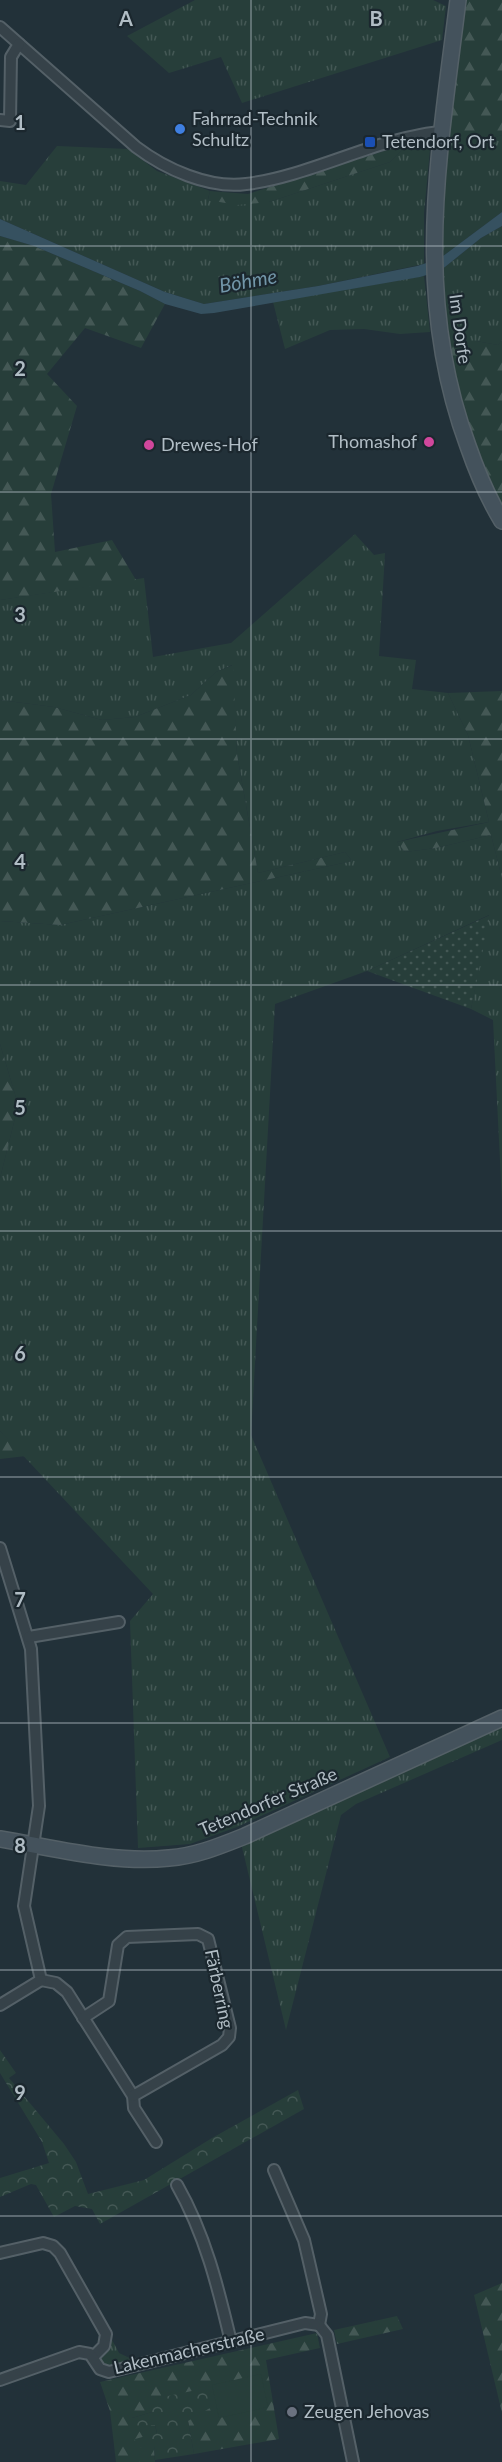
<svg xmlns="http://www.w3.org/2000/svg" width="502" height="2462" font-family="Lato,sans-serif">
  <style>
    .grass { fill: url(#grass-tufts) }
    .forest { fill: url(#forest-firs) }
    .park { fill: url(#park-crowns) }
    .garden { fill: url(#garden-dots) }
    .pitch { fill: #273e3a }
    .water { fill: #365160 }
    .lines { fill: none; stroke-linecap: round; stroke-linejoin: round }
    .street-casing { stroke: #546067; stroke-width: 14 }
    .secondary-casing { stroke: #546067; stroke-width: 18 }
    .street { stroke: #364249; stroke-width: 10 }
    .secondary { stroke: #44525c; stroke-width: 15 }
    .grid { fill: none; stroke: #b1bdc5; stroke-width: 1.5; stroke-opacity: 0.55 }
    .shop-dot { fill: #3f7fe0; stroke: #1b272e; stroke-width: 2 }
    .transit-dot { fill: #1a4fb4; stroke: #1b272e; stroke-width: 2 }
    .hotel-dot { fill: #d1479c; stroke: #1b272e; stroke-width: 2 }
    .worship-dot { fill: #6b7280; stroke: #1b272e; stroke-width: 2 }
    .labels { text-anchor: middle; stroke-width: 4.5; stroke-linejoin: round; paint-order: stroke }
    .poi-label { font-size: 18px; fill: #b1bdc5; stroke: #1b272e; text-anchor: start }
    .street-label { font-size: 18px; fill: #b1bdc5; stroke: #1b272e }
    .water-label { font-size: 20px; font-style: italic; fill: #7296a9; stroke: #1b272e }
    .grid-label { font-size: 20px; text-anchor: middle; font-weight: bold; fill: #b1bdc5; stroke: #1b272e; stroke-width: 4.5; stroke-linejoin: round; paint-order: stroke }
  </style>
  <defs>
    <pattern id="grass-tufts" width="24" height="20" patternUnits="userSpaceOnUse" patternTransform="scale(1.5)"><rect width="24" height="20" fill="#273e3a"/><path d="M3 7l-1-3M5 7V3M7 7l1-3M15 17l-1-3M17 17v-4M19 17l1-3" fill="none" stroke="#445855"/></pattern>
    <pattern id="forest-firs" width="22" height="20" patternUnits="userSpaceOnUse" patternTransform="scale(1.5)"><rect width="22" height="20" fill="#273e3a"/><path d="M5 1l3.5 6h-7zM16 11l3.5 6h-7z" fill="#445855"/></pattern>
    <pattern id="park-crowns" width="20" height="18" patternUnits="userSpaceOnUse" patternTransform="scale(1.5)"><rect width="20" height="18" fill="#273e3a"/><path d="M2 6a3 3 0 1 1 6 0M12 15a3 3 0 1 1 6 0" fill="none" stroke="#445855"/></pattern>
    <pattern id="garden-dots" width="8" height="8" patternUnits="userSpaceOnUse" patternTransform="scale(1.5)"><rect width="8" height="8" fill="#273e3a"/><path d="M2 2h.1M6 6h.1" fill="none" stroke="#445855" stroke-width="1.8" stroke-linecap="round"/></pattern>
  </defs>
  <rect width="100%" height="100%" fill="#223139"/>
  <g class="grass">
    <path d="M 195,0 L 433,0 L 446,6 L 442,40 L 242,103 L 221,57 L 169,73 L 127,36 Z"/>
    <path d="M 502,135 L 502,212 L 439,259 L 446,151 Z"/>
    <path d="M 431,139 L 424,213 L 424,264 L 318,286 L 204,304 L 165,292 L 0,219 L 0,181 L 26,185 L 57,146 L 128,149 L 157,171 L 210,191 L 208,199 L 269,202 L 390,162 L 409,143 Z"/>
    <path d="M 502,226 L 502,340 L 498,345 L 476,341 L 448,341 L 440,271 L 481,238 Z"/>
    <path d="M 424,276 L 430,332 L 400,334 L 364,329 L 330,330 L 285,349 L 273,302 Z"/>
    <path d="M 355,534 L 374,555 L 385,553 L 379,656 L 416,660 L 412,689 L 448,693 L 468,735 L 489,822 L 437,831 L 397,842 L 405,852 L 436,848 L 491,835 L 502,878 L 502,1201 L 493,1020 L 471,1009 L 489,915 L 367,971 L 275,1004 L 251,1435 L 390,1757 L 237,1827 L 190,1844 L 138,1848 L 130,1621 L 153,1594 L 0,1431 L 0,1178 L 15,1118 L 17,1101 L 0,1044 L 0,921 L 60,925 L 352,861 L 345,852 L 258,873 L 237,754 L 232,665 L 216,672 L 191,695 L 135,717 L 102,720 L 54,707 L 0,700 L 0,600 L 144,578 L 153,657 L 231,643 Z"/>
    <path d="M 502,1723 L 502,1740 L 356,1804 L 341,1815 L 286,2030 L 241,1843 Z"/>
    <path d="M 109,2334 L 119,2353 L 136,2361 L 110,2368 L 103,2366 L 100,2359 Z"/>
  </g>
  <g class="forest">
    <path d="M 466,0 L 502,0 L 502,135 L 446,151 Z"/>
    <path d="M 409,143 L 390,162 L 269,202 L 237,205 L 208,200 L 210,191 L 248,194 Z"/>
    <path d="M 0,236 L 34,246 L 140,291 L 165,304 L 141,348 L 85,328 L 47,374 L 77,406 L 51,494 L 55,552 L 112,540 L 136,580 L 0,600 Z"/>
    <path d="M 502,340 L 502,508 L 481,463 L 460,396 L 448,341 L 476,341 L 498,345 Z"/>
    <path d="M 233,665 L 237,754 L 258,873 L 345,852 L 352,861 L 60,925 L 0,921 L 0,700 L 54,707 L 102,720 L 135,717 L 191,695 L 216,672 Z"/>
    <path d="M 502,691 L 502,878 L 491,835 L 436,848 L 405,852 L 397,842 L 489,822 L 468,735 L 448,693 Z"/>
    <path d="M 0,1044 L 17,1101 L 15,1118 L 0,1178 Z"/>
    <path d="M 0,1431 L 26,1456 L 0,1459 Z"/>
    <path d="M 502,2283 L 502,2413 L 474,2295 Z"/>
    <path d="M 397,2316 L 403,2329 L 337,2344 L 334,2330 Z"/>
    <path d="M 317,2333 L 320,2348 L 266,2360 L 279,2439 L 194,2454 L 188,2421 L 152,2412 L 132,2418 L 155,2425 L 157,2434 L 135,2440 L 154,2445 L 155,2462 L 116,2462 L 110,2411 L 100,2382 Z"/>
  </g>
  <g class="park">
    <path d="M 0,2050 L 16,2073 L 9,2078 L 64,2144 L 76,2162 L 88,2194 L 144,2180 L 212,2138 L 298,2090 L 304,2109 L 100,2224 L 92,2209 L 75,2206 L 54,2217 L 36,2185 L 31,2184 L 0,2197 L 0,2178 L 49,2163 L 42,2142 L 0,2073 Z"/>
    <path d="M 206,2388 L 210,2408 L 188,2421 L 194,2454 L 155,2460 L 154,2445 L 136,2448 L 135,2439 L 157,2433 L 155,2425 L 133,2426 L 132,2418 L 152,2412 L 149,2400 Z"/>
  </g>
  <path class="garden" d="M 490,915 L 471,1009 L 367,971 Z"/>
  <path class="pitch" d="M 261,2374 L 268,2407 L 219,2418 L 212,2385 Z"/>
  <path class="water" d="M 502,212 L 502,226 L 481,238 L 440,271 L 420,277 L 214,313 L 201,314 L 165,304 L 140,291 L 34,246 L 0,236 L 0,219 L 165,292 L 204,304 L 318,286 L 417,266 L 439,259 Z"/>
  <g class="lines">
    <g class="street-casing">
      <g id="street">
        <path d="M 0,27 L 136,147 C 165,169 209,189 246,184 C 290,179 340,157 383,144 C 402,139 422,133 442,132"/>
        <path d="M 0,120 L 10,121 L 11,57 L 19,44"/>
        <path d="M 0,1548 L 31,1649 L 39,1806 L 24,1906 L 41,1980"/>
        <path d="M 29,1637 L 119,1622"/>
        <path d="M 41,1980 L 56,1983 L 67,1992 L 133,2096 L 134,2108 L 156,2142"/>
        <path d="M 0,2005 L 41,1980"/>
        <path d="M 83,2018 L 109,2001 L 118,1945 L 127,1937 L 198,1934 L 208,1939 L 230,2028 L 229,2037 L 222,2045 L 133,2096"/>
        <path d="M 274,2170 L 304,2240 L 321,2314 L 319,2325"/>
        <path d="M 177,2185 C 205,2234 218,2287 231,2342"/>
        <path d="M 0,2253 L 43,2243 L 53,2246 L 60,2253 L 106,2334 L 104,2346 L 93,2357"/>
        <path d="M 319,2325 L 327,2335 L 353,2462"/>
        <path d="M 0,2380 L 79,2352 L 90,2354 L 100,2369 L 109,2372 L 305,2323 L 319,2325"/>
      </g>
    </g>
    <g class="secondary-casing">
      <g id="secondary">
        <path d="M 458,0 C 439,155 412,295 468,446 C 477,472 488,498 502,521"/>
        <path d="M 0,1839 C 55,1848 114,1864 169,1858 C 196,1856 220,1846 245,1836 L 502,1718"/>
      </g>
    </g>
    <use href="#street" class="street"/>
    <use href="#secondary" class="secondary"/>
  </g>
  <path class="grid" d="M 251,0 L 251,2462M 0,246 L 502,246M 0,492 L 502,492M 0,739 L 502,739M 0,985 L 502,985M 0,1231 L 502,1231M 0,1477 L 502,1477M 0,1723 L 502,1723M 0,1970 L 502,1970M 0,2216 L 502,2216"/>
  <circle class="shop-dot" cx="180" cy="129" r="6"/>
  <rect class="transit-dot" x="364" y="136" width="12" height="12" rx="3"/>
  <g class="hotel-dot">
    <circle cx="429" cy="442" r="6"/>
    <circle cx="149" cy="445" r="6"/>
  </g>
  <circle class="worship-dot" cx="292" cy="2412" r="6"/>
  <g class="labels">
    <g class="poi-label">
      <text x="192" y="125">Fahrrad-Technik<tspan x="192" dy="21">Schultz</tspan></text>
      <text x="382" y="148">Tetendorf, Ort</text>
      <text x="417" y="448" text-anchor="end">Thomashof</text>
      <text x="161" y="451">Drewes-Hof</text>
      <text x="304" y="2418">Zeugen Jehovas</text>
    </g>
    <g class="street-label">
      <text transform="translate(460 329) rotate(82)" y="6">Im Dorfe</text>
      <text transform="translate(268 1802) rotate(-23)" y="6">Tetendorfer Straße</text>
      <text transform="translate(219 1989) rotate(78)" y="6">Färberring</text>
      <text transform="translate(189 2351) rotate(-13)" y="6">Lakenmacherstraße</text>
    </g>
    <g class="water-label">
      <text transform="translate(248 281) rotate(-10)" y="7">Böhme</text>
    </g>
  </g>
  <g class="grid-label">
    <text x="126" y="26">A</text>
    <text x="376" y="26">B</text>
    <text x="20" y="130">1</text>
    <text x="20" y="376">2</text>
    <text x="20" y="622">3</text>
    <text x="20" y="869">4</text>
    <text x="20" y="1115">5</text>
    <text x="20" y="1361">6</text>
    <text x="20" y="1607">7</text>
    <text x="20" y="1853">8</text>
    <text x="20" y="2100">9</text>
  </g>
</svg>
